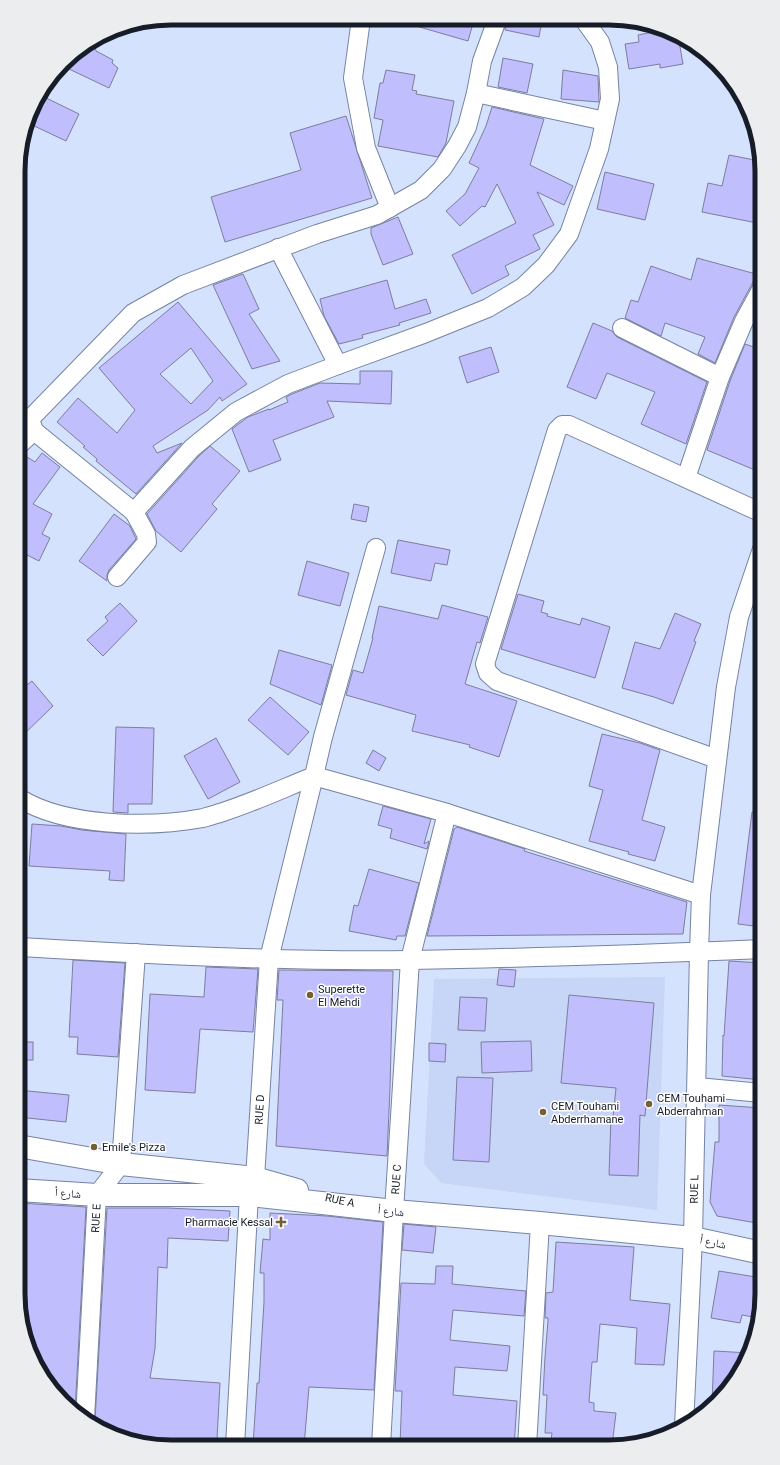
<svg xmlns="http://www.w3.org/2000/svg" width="780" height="1465" font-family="Roboto,'Noto Naskh Arabic',sans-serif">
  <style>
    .built { fill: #c7d6f7 }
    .building { fill: #c0befc; stroke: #7d7d9e; fill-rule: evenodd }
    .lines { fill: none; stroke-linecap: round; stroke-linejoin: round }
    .street-casing { stroke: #7584a3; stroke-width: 20 }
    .secondary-casing { stroke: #7584a3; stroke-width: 24 }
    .street { stroke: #fff; stroke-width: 18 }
    .secondary { stroke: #fff; stroke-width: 22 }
    .poi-dot { fill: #755f2f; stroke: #fff; stroke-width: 1.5 }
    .labels { text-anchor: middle; stroke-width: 3; stroke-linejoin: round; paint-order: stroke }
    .poi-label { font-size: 11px; fill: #171c29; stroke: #fff; text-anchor: start }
    .street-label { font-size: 11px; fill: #171c29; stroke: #fff }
    .rim { fill: none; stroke: #171c29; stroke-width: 5 }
  </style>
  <rect width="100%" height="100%" fill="#d5e2fe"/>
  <path class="built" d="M 665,977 L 657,1210 L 441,1183 L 424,1164 L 434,979 Z"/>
  <g class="building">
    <path d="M 410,19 L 469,20 L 474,20 L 468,41 L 409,24 Z"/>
    <path d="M 507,20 L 542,20 L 539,37 L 505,30 Z"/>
    <path d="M 664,30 L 678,35 L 683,64 L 660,68 L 660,64 L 629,69 L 625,44 L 639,42 L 638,35 Z"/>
    <path d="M 94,41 L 96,51 L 113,60 L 112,63 L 118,68 L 109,88 L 69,69 L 68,59 L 70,56 Z"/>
    <path d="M 503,58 L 533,64 L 527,93 L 498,87 Z"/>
    <path d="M 386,70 L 415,75 L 412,90 L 417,91 L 416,94 L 454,101 L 446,143 L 438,157 L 378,146 L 383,120 L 374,118 L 380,83 L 383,83 Z"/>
    <path d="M 563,70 L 598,76 L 599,102 L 561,99 Z"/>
    <path d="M 40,95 L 79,114 L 66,141 L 28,123 L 34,103 Z"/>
    <path d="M 492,107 L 544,119 L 530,165 L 573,186 L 564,205 L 537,192 L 554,225 L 533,235 L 540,249 L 505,266 L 509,275 L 472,294 L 452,255 L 516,223 L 497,184 L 485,207 L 482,206 L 460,226 L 446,211 L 465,194 L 479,168 L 469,163 L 486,126 Z"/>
    <path d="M 346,116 L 372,198 L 225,242 L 211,197 L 301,170 L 290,133 Z"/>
    <path d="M 729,155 L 760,161 L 762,171 L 762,224 L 702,212 L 708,183 L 722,186 Z"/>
    <path d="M 605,172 L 654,184 L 645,220 L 597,209 Z"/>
    <path d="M 398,217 L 413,254 L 383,265 L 371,234 L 371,228 Z"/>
    <path d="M 697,258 L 756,274 L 753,282 L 734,317 L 715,363 L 698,354 L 705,337 L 665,323 L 661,336 L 625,318 L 631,300 L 638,302 L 651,266 L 691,280 Z"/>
    <path d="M 243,274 L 259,309 L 249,314 L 280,361 L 252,369 L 213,285 Z"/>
    <path d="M 387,280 L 395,309 L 426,299 L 431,313 L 399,323 L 400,325 L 362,335 L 363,338 L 339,344 L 324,316 L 320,299 Z"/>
    <path d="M 178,302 L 247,384 L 222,401 L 220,397 L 208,410 L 153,446 L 157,453 L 182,443 L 136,494 L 96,461 L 97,459 L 83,447 L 85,446 L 57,422 L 78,398 L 117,433 L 135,410 L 99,368 ZM 191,348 L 213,381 L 191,404 L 160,374 Z"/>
    <path d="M 593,323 L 612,331 L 617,337 L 707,382 L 686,444 L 641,424 L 655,392 L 607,373 L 596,399 L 567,387 Z"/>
    <path d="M 745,344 L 762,350 L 762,473 L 707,450 L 730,381 Z"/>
    <path d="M 491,347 L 499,372 L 467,383 L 459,357 Z"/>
    <path d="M 360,371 L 392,371 L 391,404 L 327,401 L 334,417 L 273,440 L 281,460 L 249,472 L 232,429 L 248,417 L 269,409 L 269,410 L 288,402 L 286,397 L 292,394 L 320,383 L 360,384 Z"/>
    <path d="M 210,446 L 240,471 L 212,504 L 217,509 L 181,552 L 156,531 L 147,514 L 199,456 Z"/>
    <path d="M 42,453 L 60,467 L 33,504 L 52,514 L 42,534 L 50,538 L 39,561 L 19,551 L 19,468 L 27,457 L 35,462 Z"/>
    <path d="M 354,504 L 369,507 L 366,522 L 351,519 Z"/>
    <path d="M 114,514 L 130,526 L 136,539 L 109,570 L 107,575 L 107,581 L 79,561 Z"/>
    <path d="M 398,540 L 450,550 L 447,565 L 435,563 L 431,581 L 391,573 Z"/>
    <path d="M 307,561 L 349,573 L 340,606 L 298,595 Z"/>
    <path d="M 518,594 L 544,601 L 541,612 L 548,614 L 547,616 L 580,625 L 582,618 L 610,627 L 595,678 L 501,649 Z"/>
    <path d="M 120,603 L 137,621 L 103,656 L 87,640 L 108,621 L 105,617 Z"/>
    <path d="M 442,605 L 488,617 L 480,643 L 477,642 L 465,684 L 517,701 L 499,757 L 469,747 L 470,745 L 412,731 L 416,715 L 346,695 L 353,670 L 363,673 L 373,638 L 372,638 L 379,606 L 438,619 Z"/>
    <path d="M 675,613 L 701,624 L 694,641 L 696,642 L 673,704 L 654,697 L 622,688 L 635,642 L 660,649 Z"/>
    <path d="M 279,650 L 332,665 L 321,705 L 270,684 Z"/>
    <path d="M 32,681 L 53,706 L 19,739 L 19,691 Z"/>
    <path d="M 270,697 L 309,732 L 288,755 L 248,720 Z"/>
    <path d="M 116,727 L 154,728 L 152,804 L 128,804 L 128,813 L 113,812 Z"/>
    <path d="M 602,734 L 640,743 L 660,750 L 642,820 L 665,827 L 655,861 L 628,854 L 629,852 L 589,841 L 603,790 L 589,786 Z"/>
    <path d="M 216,738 L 240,782 L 208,799 L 184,756 Z"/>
    <path d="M 373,750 L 386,758 L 379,771 L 366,763 Z"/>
    <path d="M 383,806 L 431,819 L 424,844 L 429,841 L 427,849 L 390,838 L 392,829 L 378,825 Z"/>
    <path d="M 752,812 L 762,813 L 762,927 L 738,924 Z"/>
    <path d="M 32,824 L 61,826 L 82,830 L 126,834 L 124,881 L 109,880 L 110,871 L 29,866 Z"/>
    <path d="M 457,827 L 525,849 L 524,851 L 687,902 L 683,934 L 427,936 L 454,829 Z"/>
    <path d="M 369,869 L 419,883 L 405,936 L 397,936 L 396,940 L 349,931 L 354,905 L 358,906 Z"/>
    <path d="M 73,960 L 125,963 L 118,1057 L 77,1054 L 78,1037 L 69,1037 Z"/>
    <path d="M 729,961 L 762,963 L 762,1080 L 722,1076 L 723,1035 L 724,1036 Z"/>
    <path d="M 206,967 L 258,969 L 253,1032 L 200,1029 L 195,1093 L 145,1090 L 150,994 L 204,997 Z"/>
    <path d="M 499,969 L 516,970 L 514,987 L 497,985 Z"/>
    <path d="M 279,970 L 393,971 L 390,1088 L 387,1156 L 276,1146 L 283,1000 L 277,1000 Z"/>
    <path d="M 569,995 L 654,1003 L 645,1116 L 640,1115 L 638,1176 L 609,1175 L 611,1117 L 613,1117 L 616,1088 L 561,1083 Z"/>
    <path d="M 460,997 L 487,998 L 485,1031 L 458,1030 Z"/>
    <path d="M 531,1041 L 532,1071 L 482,1073 L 481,1042 Z"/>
    <rect x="18" y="1042" width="15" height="18"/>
    <path d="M 429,1043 L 446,1044 L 445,1062 L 429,1061 Z"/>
    <path d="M 457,1077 L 493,1078 L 489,1162 L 453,1160 Z"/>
    <path d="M 18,1090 L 69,1095 L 66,1122 L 18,1117 Z"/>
    <path d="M 719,1105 L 762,1108 L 762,1224 L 717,1216 L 710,1202 L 715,1142 L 719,1142 Z"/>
    <path d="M 18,1203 L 86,1207 L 75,1412 L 70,1409 L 44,1379 L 26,1343 L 22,1320 L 23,1301 L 19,1301 L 18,1294 Z"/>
    <path d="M 107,1208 L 168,1208 L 230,1211 L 228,1241 L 168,1238 L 167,1268 L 158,1267 L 155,1349 L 150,1378 L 220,1383 L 217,1439 L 214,1439 L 214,1446 L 151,1446 L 104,1431 L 94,1425 L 95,1420 Z"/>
    <path d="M 270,1213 L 327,1216 L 383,1222 L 374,1390 L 309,1387 L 304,1446 L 253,1446 L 257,1383 L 259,1383 L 264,1302 L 264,1273 L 260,1273 L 263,1239 L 270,1240 Z"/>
    <path d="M 404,1224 L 436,1227 L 433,1253 L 402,1250 Z"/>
    <path d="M 556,1242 L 634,1247 L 630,1300 L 670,1304 L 664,1365 L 635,1364 L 637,1328 L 600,1324 L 597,1362 L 592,1362 L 589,1402 L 594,1403 L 594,1411 L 616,1413 L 612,1446 L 550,1447 L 552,1433 L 545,1433 L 547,1395 L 543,1395 L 545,1357 L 548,1321 L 548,1318 L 545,1318 L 546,1293 L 553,1292 Z"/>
    <path d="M 436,1266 L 453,1266 L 452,1284 L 526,1291 L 524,1316 L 453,1310 L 450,1340 L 510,1346 L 507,1371 L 455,1367 L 453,1395 L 517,1401 L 514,1447 L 400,1446 L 402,1391 L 395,1391 L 401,1283 L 435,1284 Z"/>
    <path d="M 719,1271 L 762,1278 L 762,1304 L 759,1318 L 742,1315 L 740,1323 L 711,1318 Z"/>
    <path d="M 714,1351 L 750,1353 L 730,1387 L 712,1404 Z"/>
  </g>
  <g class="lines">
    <g class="street-casing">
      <g id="street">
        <path d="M 361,19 L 353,78 L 366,148 L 390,208"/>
        <path d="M 476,93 L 605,121"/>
        <path d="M 278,248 L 338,365"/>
        <path d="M 622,328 L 720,377"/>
        <path d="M 34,431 L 134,512 L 192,448 L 236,412 L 288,384 L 338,365 L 426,333 L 488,308 L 523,287 L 546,265 L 569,234 L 599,149 L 610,99 L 608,67 L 600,42 L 585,21"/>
        <path d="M 19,445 L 34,431 L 30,419 L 133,313 L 183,285 L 317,234 L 377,215 L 421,190 L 442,169 L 457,146 L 467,127 L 476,93 L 482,61 L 497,20"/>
        <path d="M 686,478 L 720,377 L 744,321 L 762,288"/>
        <path d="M 117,577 L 147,542 L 146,534 L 134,512"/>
        <path d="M 717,759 L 497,681 L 488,673 L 485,664 L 557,430 L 562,425 L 569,425 L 762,513"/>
        <path d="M 19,798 C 65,827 150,828 203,818 C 210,816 217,814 223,812 C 254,802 284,788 314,776 L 323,737 L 376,548"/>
        <path d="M 18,947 C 149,954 280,962 411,960 C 528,958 645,954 762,949"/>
        <path d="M 697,1087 L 762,1093"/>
        <path id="s1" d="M 85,1419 L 97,1195 L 121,1164 L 136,953"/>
        <path id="s2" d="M 684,1426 L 693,1238 L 699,952 L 701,895 L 726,687 L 739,617 L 762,549"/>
        <path id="s3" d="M 235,1446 L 249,1195 L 247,1194 L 255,1178 L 269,959 L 314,776 L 447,813 L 701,895"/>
        <path id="s4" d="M 381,1446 L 394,1211 L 410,960 L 447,813"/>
        <path d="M 527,1447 L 540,1223"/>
      </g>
    </g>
    <g class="secondary-casing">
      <g id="secondary">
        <path d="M 18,1146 L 121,1164 L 255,1178 L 297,1190"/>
        <path d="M 18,1190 L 97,1195 L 249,1195 L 394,1211 L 540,1223 L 693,1238 L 762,1253"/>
      </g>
    </g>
    <use href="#street" class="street"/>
    <use href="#secondary" class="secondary"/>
  </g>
  <g class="poi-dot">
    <circle cx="310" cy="995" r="4"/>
    <circle cx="649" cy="1104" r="4"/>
    <circle cx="543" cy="1112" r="4"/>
    <circle cx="94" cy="1147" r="4"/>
    <path d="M279 1216h4v4h4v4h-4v4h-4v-4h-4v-4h4z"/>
  </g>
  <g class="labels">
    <g class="poi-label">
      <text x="318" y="993">Superette<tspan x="318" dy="13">El Mehdi</tspan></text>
      <text x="657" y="1102">CEM Touhami<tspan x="657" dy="13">Abderrahman</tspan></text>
      <text x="551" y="1110">CEM Touhami<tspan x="551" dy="13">Abderrhamane</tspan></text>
      <text x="102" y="1151">Emile's Pizza</text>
      <text x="273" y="1226" text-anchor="end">Pharmacie Kessal</text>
    </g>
    <g class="street-label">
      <text dy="4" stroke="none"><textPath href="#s3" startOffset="340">RUE D</textPath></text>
      <text dy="4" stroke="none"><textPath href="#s4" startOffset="267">RUE C</textPath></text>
      <text dy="4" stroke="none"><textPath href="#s2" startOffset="237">RUE L</textPath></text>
      <text transform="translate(68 1193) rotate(4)" y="4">شارع أ</text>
      <text transform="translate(340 1200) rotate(12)" y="4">RUE A</text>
      <text transform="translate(391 1211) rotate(6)" y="4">شارع أ</text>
      <text dy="4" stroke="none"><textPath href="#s1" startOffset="201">RUE E</textPath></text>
      <text transform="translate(713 1242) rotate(12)" y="4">شارع أ</text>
    </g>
  </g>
  <path d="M0 0H780V1465H0ZM171 25H609A146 146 0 0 1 755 171V1294A146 146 0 0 1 609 1440H171A146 146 0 0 1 25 1294V171A146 146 0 0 1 171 25Z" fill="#ecedee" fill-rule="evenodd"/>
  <path class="rim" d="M171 25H609A146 146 0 0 1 755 171V1294A146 146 0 0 1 609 1440H171A146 146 0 0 1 25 1294V171A146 146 0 0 1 171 25Z"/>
</svg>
